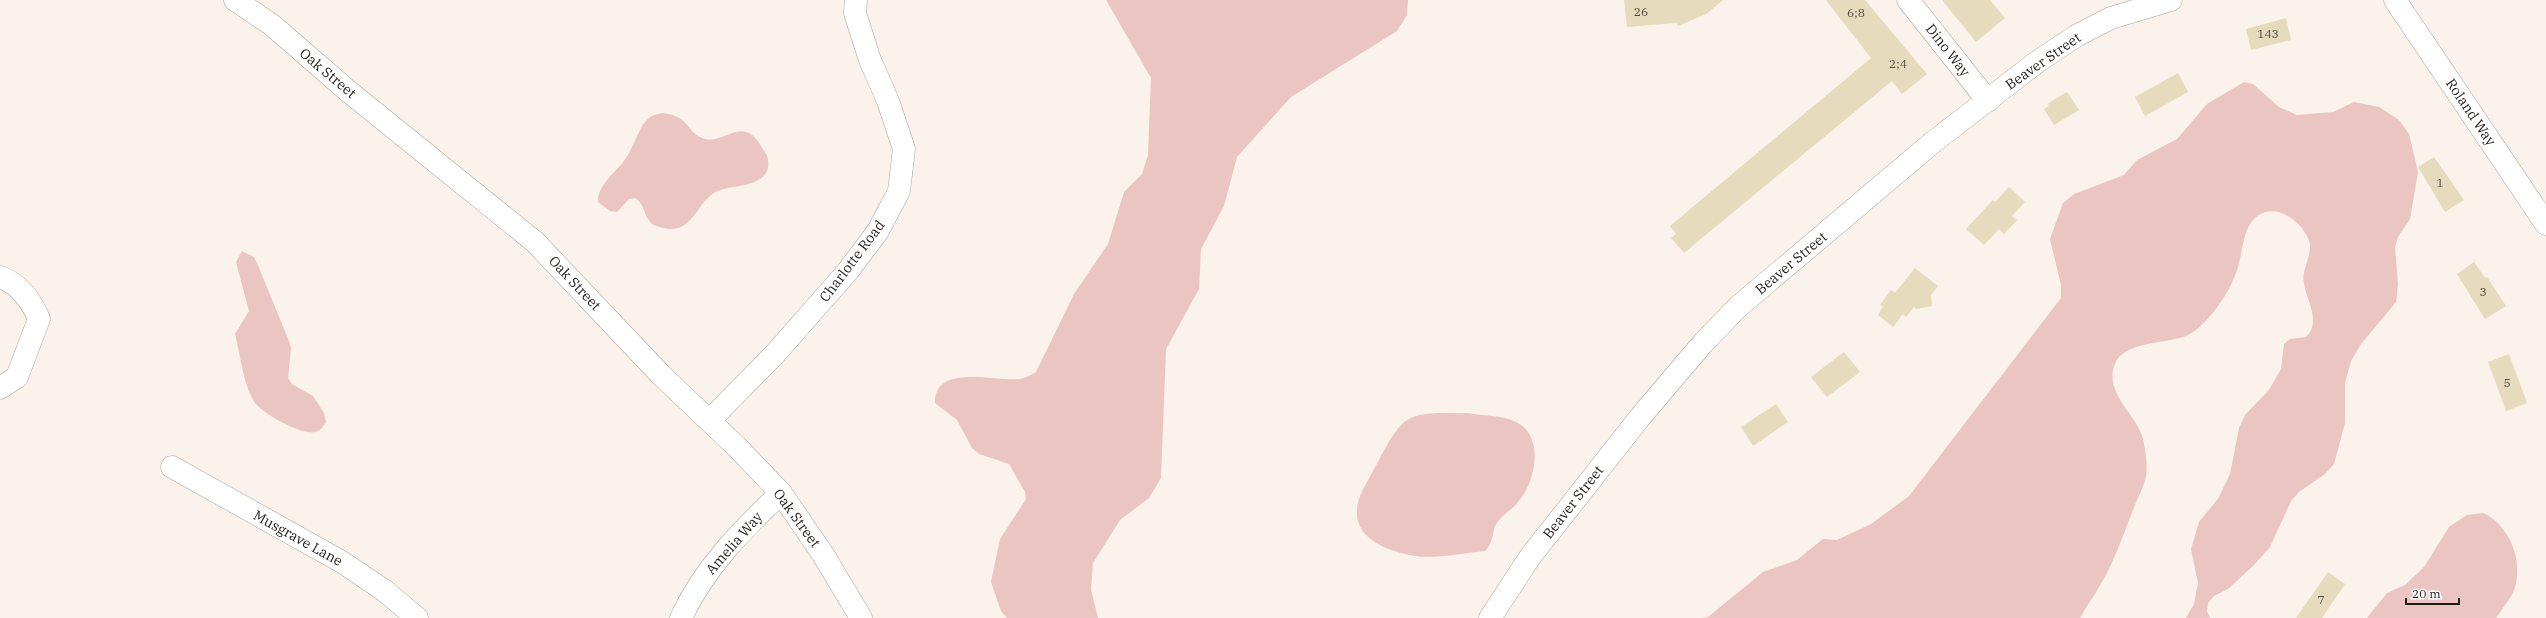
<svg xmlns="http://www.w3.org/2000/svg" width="2546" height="618" font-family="'IBM Plex Serif',serif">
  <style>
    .green { fill: #eac5c2 }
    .building { fill: #e6dbbc }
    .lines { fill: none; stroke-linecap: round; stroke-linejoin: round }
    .minor-casing { stroke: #aba49e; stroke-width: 23 }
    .minor { stroke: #fff; stroke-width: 22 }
    .labels { text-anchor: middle; stroke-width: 3; stroke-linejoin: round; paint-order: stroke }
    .number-label { font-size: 12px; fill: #514c42 }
    .street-label { font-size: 14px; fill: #1f1c1a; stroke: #fff }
  </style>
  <rect width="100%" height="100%" fill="#faf2eb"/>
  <g class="green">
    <path d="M 1106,0 L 1408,0 L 1407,15 L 1397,31 L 1291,97 L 1237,157 L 1224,206 L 1201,249 L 1199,289 L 1166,349 L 1161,478 L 1149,498 L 1120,520 L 1093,563 L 1091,589 L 1098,618 L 1007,618 L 1001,611 L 991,582 L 1000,539 L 1026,499 L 1025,492 L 1009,464 L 979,454 L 972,448 L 957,420 L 935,403 C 934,363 997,382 1019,379 C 1026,378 1031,375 1036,372 L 1074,294 L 1108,244 L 1124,192 L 1142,174 L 1148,155 L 1151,78 Z"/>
    <path d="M 2244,82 L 2253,84 L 2279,107 L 2297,115 L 2333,112 L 2354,102 L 2379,107 L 2399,120 L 2409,134 L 2418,172 L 2410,219 L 2398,237 L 2395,247 L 2398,284 L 2396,302 L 2361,344 L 2351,361 L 2345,383 L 2345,423 L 2334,464 L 2325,474 L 2299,492 L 2291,501 L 2270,547 L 2254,565 L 2228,589 L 2214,596 L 2208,603 L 2207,611 L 2210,618 L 2186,618 L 2194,604 L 2198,583 L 2191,549 L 2199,522 L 2218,499 L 2230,474 L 2239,428 L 2245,415 L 2269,390 L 2281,369 L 2284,344 L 2290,339 L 2306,337 C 2322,321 2306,300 2304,283 C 2301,267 2315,253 2308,238 C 2298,216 2267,198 2250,224 C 2241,239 2242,262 2234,278 C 2227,296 2206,326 2188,335 C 2168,345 2123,339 2114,366 C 2105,395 2138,416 2143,439 C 2145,449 2148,466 2146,476 C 2144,487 2137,499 2133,510 C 2125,530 2118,550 2109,569 C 2101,586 2089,602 2080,618 L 1703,618 L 1708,617 L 1763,572 L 1797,560 L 1823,539 L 1837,540 L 1871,524 L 1909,496 L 2061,298 L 2061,285 L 2050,239 L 2063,203 L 2074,194 L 2124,175 L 2137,160 L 2177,139 L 2207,104 Z"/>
    <path d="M 662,113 C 690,116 685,130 702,138 C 723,147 742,113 761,146 C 763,150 768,155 768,160 C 772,190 729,183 714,193 C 694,205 693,239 656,226 C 644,222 646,204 635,198 L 629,199 L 617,212 L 610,211 L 598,202 C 598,183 617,172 626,158 C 635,145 638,127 650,117 C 653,115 658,114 662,113 Z"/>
    <path d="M 242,251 L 254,257 L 257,263 L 289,341 L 291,348 L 288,378 L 292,384 L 313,396 L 324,413 L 326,422 C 324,425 321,430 318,431 C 305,438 264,414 256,404 C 244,389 240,353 235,334 L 249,311 L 236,262 Z"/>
    <path d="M 1467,413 C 1482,416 1503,415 1516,422 C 1545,436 1536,482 1518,502 C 1513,509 1505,513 1500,519 C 1490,529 1496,540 1485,551 C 1466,553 1433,559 1415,556 C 1391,552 1354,540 1357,509 C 1358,496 1366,484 1372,473 C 1380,459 1394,428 1407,420 C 1424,410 1449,414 1467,413 Z"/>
    <path d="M 2483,513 C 2511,525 2526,567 2512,595 C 2507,603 2501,610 2496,618 L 2367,618 L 2387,593 L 2405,585 L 2424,567 L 2449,527 L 2467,515 Z"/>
  </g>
  <g class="building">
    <path d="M 1624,0 L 1723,0 L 1706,14 L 1678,26 L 1677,23 L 1627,27 Z"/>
    <path d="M 1826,0 L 1865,0 L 1927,74 L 1902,94 L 1892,81 L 1684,253 L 1671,238 L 1676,234 L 1670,226 L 1871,58 Z"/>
    <path d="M 1942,0 L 1990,0 L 2005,18 L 1976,42 Z"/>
    <path d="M 2286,18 L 2291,40 L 2251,50 L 2246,29 Z"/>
    <path d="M 2178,73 L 2188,92 L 2145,116 L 2135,97 Z"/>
    <path d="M 2067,92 L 2079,110 L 2054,125 L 2044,109 L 2049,106 L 2047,104 Z"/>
    <path d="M 2434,157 L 2464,200 L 2445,212 L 2418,167 Z"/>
    <path d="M 2009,187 L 2025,202 L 2012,216 L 2017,220 L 2004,234 L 1999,229 L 1984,245 L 1966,229 L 1993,200 L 1995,202 Z"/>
    <path d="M 2474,262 L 2485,278 L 2487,277 L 2506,306 L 2485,319 L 2457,274 Z"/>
    <path d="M 1915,268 L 1938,286 L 1931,295 L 1932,306 L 1916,309 L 1914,307 L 1906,317 L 1903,314 L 1893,327 L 1878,315 L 1883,307 L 1880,305 L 1891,290 L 1895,293 Z"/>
    <path d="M 1844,352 L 1860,372 L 1827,397 L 1811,377 Z"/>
    <path d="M 2509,354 L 2527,403 L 2506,411 L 2488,362 Z"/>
    <path d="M 1776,404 L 1788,422 L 1753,446 L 1741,427 Z"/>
    <path d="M 2328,572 L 2345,584 L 2322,618 L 2296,618 Z"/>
  </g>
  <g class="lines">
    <g class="minor-casing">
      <g id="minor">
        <path d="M 235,0 L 272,25 L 348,91 L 535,242 L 662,376 L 737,447 L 781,493 L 824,556 L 861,618"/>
        <path d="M 1908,0 L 1988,101"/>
        <path d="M 2395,0 L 2546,224"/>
        <path d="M 0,277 C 20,284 31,300 39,319 L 17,377 L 0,388"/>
        <path d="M 710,420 L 774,355 L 848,271 L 878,231 L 899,191 L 904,149 L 888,101 L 870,60 L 855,13 L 856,0"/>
        <path d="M 172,467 L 342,562 L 385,591 L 417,618"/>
        <path d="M 681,618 C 704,568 741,531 781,493"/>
        <path d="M 1490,618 L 1530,557 L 1641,416 L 1703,343 L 1738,307 L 1932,143 L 2037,62 L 2076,36 L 2111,18 L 2171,0"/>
      </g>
    </g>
    <use href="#minor" class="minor"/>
  </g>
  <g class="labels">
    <g class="number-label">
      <text x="1641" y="16">26</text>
      <text x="1856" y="17">6;8</text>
      <text x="2268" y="38">143</text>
      <text x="1898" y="68">2;4</text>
      <text x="2440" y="187">1</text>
      <text x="2483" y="296">3</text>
      <text x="2507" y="387">5</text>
      <text x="2321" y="604">7</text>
    </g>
    <g class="street-label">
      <text transform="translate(1948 50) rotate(52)" y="5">Dino Way</text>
      <text transform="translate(2043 61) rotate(-35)" y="5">Beaver Street</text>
      <text transform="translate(328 73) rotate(40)" y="5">Oak Street</text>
      <text transform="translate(2471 112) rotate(56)" y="5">Roland Way</text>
      <text transform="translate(852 261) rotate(-53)" y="5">Charlotte Road</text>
      <text transform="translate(1791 263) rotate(-40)" y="5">Beaver Street</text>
      <text transform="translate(575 283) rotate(47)" y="5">Oak Street</text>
      <text transform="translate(1573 502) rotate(-52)" y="5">Beaver Street</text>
      <text transform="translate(797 518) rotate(54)" y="5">Oak Street</text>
      <text transform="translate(298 538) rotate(29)" y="5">Musgrave Lane</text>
      <text transform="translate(734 543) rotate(-49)" y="5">Amelia Way</text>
    </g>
  </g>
  <path d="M2406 598v6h53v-6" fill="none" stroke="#1f1c1a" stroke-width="2"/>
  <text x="2412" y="598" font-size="12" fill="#1f1c1a" stroke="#ffffff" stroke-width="3" paint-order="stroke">20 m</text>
</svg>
